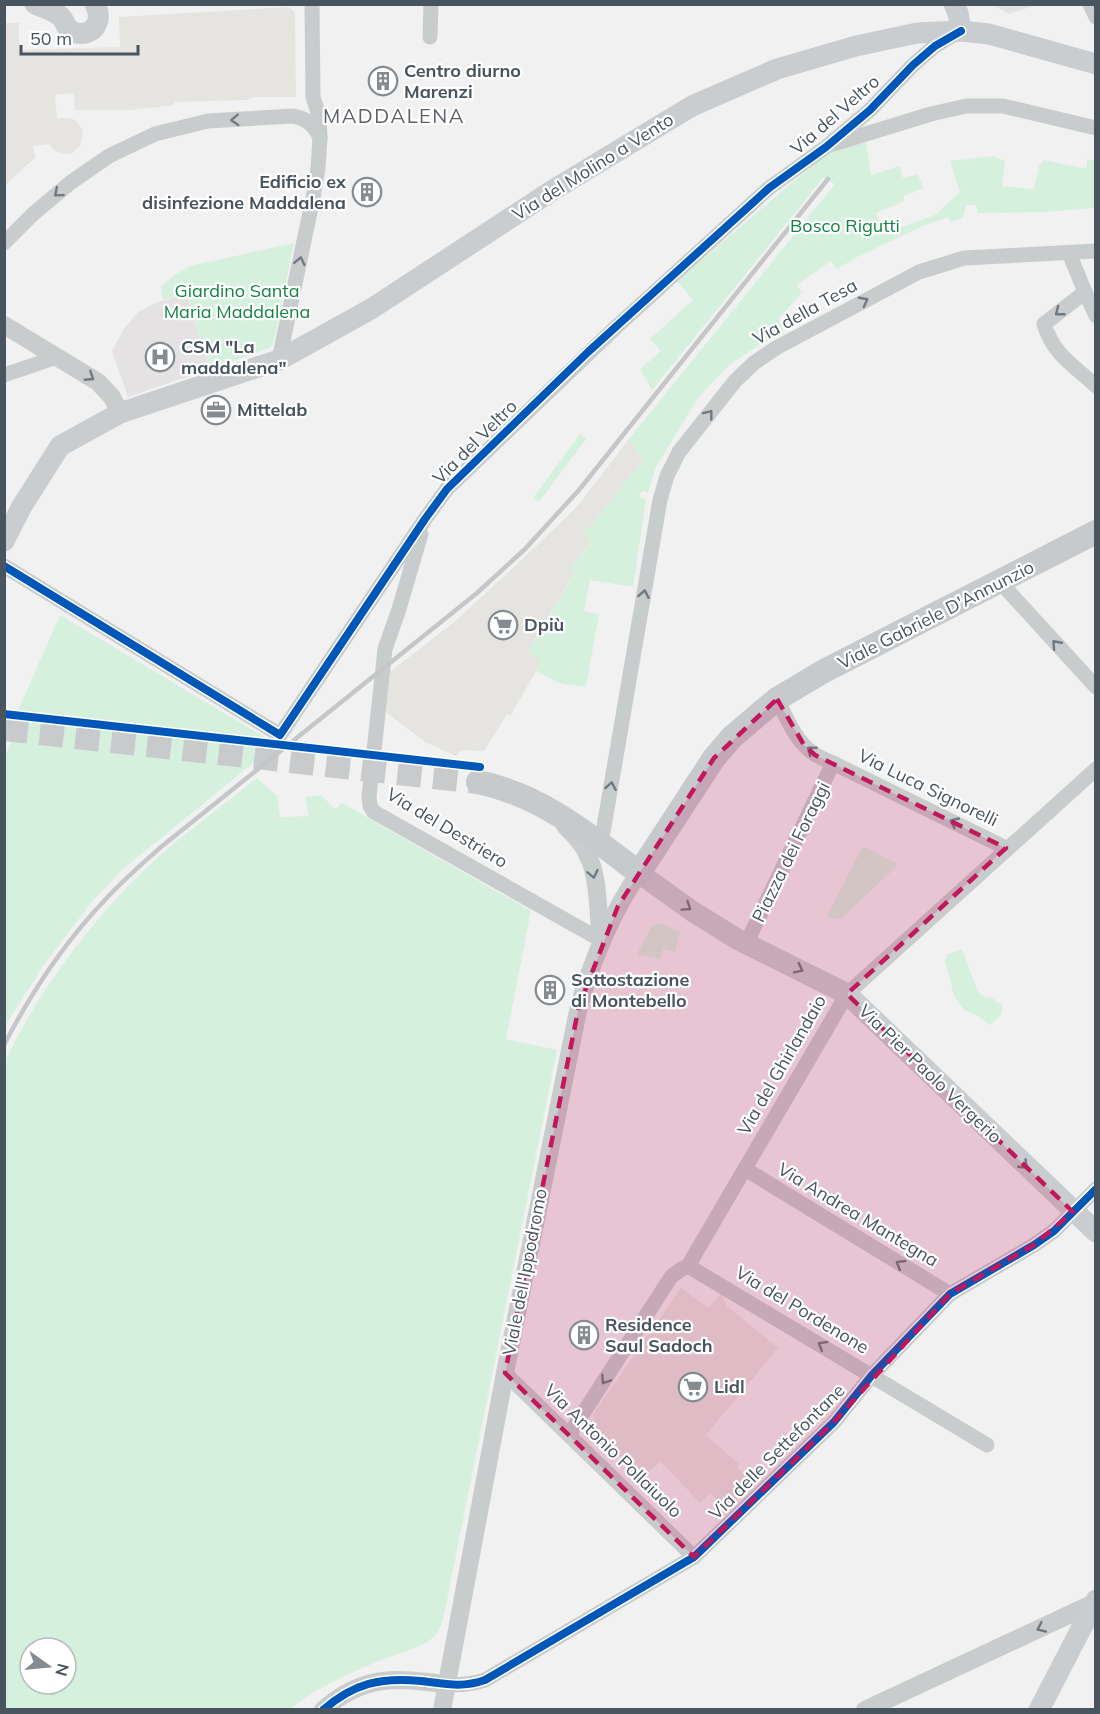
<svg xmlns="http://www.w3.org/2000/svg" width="1100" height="1714" font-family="Mulish,sans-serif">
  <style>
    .commercial { fill: #e6e4e0 }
    .education { fill: #e4e2e3 }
    .green { fill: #d6f0de; fill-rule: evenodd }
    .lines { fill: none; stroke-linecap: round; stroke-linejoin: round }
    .primary-tunnel { stroke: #c8cacc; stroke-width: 24; stroke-dasharray: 24 12; stroke-linecap: butt }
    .minor { stroke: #c9cccd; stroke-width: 15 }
    .tertiary { stroke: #c9cccd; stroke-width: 18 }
    .secondary { stroke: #cacdd0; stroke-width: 21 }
    .primary { stroke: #c6cacd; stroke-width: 24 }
    .rail { stroke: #c5c6c8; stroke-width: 4.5 }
    .cycleway-casing { stroke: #fff; stroke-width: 11 }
    .cycleway { stroke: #0057b8; stroke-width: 8 }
    .oneway { stroke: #6f797f }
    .oneway2 { stroke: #6f7980 }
    .marked { fill: #c2185b; fill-opacity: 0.2; stroke: #c2185b; stroke-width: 4.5; stroke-dasharray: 12 8; stroke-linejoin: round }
    .labels { text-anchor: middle; stroke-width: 4.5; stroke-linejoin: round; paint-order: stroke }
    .poi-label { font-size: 18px; font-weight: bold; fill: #48555e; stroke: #fff; text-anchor: start }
    .street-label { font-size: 18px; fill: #48555e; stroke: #fff }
    .park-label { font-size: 18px; fill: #168244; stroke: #fff }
    .neighbourhood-label { font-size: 20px; letter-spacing: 1.5px; fill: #5d6165; stroke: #fff }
  </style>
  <rect width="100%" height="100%" fill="#f2f1f1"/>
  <g class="commercial">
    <path d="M 288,7 L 292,9 L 295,13 L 296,97 L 253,97 L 248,100 L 175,102 L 174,105 L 130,110 L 75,110 L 74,93 L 55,95 L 57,119 L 63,118 L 73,119 L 77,122 L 82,129 L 83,137 L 80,146 L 72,153 L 65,154 L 55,151 L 49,144 L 33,146 L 36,157 L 5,185 L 5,23 L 19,23 L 19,50 L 120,47 L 119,17 Z"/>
    <path d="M 629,439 L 643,460 L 585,533 L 590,544 L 571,567 L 575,572 L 528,651 L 541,660 L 536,671 L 511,715 L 507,714 L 484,751 L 463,750 L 459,752 L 456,756 L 425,742 L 386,712 L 390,672 L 454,622 L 515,566 L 576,508 Z"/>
    <path d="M 681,1288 L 709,1308 L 721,1293 L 727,1306 L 778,1348 L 706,1435 L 739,1464 L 737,1467 L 754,1484 L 726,1509 L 710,1493 L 700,1503 L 661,1462 L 642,1477 L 610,1447 L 598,1432 L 594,1423 L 593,1414 Z"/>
  </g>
  <g class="education">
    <path d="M 992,5 L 992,4 L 1036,5 L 1009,14 Z"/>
    <path d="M 186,293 L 210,369 L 128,397 L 112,351 L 124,329 L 137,313 L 153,304 Z"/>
  </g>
  <g class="green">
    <path d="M 866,142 L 871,175 L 900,166 L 903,178 L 918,174 L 923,188 L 904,196 L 903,202 L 876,213 L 881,226 L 890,223 L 894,230 L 935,215 L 960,192 L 950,161 L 993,156 L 1005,161 L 1002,186 L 1034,189 L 1039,166 L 1044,160 L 1082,168 L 1087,167 L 1087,159 L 1095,161 L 1095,208 L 1046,212 L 978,213 L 976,205 L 966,205 L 963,218 L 951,222 L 947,217 L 923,226 L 855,258 L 837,269 L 831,261 L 797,285 L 802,293 L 779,318 L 784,334 L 759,345 L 728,366 L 698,398 L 656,467 L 648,493 L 642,491 L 639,496 L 646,500 L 633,587 L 590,580 L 584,611 L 599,614 L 586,687 L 559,683 L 536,671 L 541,660 L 528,651 L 575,573 L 571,567 L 590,545 L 585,533 L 643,460 L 629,439 L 835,184 L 823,178 L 652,390 L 640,369 L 661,351 L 650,339 L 693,300 L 677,281 L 830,150 Z"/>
    <path d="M 294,243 L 273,345 L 269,348 L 210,369 L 187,293 L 163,300 L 161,287 L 172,277 L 190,266 Z"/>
    <path d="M 580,434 L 586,439 L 539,502 L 533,498 Z"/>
    <path d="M 60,615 L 278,745 L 247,768 L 122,870 L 91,903 L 43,966 L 5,1026 L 5,755 L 18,728 L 12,724 Z"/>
    <path d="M 257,778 L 277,796 L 280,817 L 309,816 L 305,797 L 321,795 L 335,809 L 342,803 L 531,911 L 506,1039 L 557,1050 L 443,1620 C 440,1627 438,1634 431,1639 C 422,1647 400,1653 389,1657 C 359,1669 314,1688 291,1709 L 5,1709 L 5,1061 C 37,995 80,936 131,883 C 169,844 215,812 257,778 ZM 30,1648 L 66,1648 L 66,1684 L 30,1684 Z"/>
    <path d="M 863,846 L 896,863 L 896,867 L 842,918 L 835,919 L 827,916 Z"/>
    <path d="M 657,924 L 663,924 L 680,932 L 675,952 L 663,949 L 660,959 L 637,954 L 651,927 Z"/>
    <path d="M 962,949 L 978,992 L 985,997 L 992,998 L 1003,1006 L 1001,1015 L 990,1025 L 977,1015 L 964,1010 L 954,996 L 945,960 L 948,954 Z"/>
  </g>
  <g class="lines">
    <path class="primary-tunnel" d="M 4,729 L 478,782"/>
    <g class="minor">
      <path d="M 1090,4 L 1096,17"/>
      <path d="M 430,37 L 431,4"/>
      <path d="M 833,144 L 931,114 L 966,106 L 1003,106 L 1096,128"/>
      <path d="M 4,243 L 33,214 L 70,183 L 109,156 L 155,134 L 208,121 L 293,116 C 307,118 315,126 320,138"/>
      <path d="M 1069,253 L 1085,292"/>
      <path d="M 1096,316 L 1085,292 L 1044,324 C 1053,354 1073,365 1096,386"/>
      <path d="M 279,360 L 313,198 L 318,168 L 320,138 L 319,116 L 313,97 L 312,4"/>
      <path d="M 4,375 L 57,357"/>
      <path d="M 421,534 L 399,609 L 385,649 L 369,797 L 370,806 L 374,812 L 601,940"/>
      <path d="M 4,566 L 280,735 L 425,519 L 447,489 L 614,329 L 769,188 L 826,147 L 870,110 L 913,65 L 935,46 L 958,32"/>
      <path d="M 1000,582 L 1096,687"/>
      <path d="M 833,763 L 1006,848"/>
      <path d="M 601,844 L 660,500 L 667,476 L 679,452 L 735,381 L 754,363 L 776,348 L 919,272 L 964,258 L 1096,251"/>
      <path d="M 746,944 L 833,763 C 828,761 821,758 816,755 C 796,743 787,719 777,699"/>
      <path d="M 745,1169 L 950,1294"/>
      <path d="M 688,1266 L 987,1445"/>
      <path d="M 505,1373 L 694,1557"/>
      <path d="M 569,1435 L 671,1277 L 680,1270 L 688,1266 L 847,994 L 1096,769"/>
      <path d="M 446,1684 C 461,1686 472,1684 485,1680 L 694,1557 L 834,1422 L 872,1375 L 950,1294 L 1034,1245 L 1054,1231 L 1096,1189"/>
    </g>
    <g class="tertiary">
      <path d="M 4,325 L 98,382 L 112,397 L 120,413"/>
      <path d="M 565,826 C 574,835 583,844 588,856 C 599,877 598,917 601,940"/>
      <path d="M 323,1710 C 364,1674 396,1678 446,1684"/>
      <path d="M 442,1710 L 505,1373 L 579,1006 C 593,958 611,914 639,873"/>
      <path d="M 865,1710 L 1094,1603"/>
    </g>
    <g class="secondary">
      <path d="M 35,4 C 44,8 55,11 61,17 C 65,21 65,26 69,29 C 78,37 93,34 97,23 C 100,16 98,10 95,4"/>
      <path d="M 954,4 L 958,13 L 961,31"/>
      <path d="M 4,541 L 22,506 L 60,446 L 120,413 L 279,360 L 371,309 L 553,190 L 692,106 L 777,69 L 856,46 L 917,33 L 961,31 L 989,34 L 1096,64"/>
      <path d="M 639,873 L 692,911 L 737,939 L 847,994 L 1096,1232"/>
      <path d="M 1039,1710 L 1096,1600"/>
    </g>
    <path class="primary" d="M 478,782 C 541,795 589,835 639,873 L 714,758 L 732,737 L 777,699 L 824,671 L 1096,532"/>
    <path class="rail" d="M 4,1045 C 31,993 64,943 104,901 C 121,882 141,865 161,847 L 477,593 L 525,549 L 579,490 L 828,179"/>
    <g class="cycleway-casing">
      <g id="cycleway">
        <path d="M 4,566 L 280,735 L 425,519 L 447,489 L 588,352 L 769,188 L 826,147 L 870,110 L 913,65 L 935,46 L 961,31"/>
        <path d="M 4,714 L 480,767"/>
        <path d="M 323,1710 C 354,1683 381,1677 421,1681 C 446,1684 462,1688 485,1680 L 694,1557 L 834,1422 L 872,1375 L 950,1294 L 1034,1245 L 1054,1231 L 1096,1189"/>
      </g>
    </g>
    <use href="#cycleway" class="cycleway"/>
  </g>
  <defs><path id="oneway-chevron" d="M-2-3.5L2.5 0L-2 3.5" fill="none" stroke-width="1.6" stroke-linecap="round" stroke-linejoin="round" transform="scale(1.5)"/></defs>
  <g class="oneway">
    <use href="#oneway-chevron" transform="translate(235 120) rotate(177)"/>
    <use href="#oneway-chevron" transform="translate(58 193) rotate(140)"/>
    <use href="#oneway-chevron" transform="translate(300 261) rotate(-78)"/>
    <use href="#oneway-chevron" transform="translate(864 301) rotate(-28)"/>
    <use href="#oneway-chevron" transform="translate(1059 312) rotate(142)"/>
    <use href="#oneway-chevron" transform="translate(90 377) rotate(33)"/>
    <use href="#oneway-chevron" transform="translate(709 414) rotate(-52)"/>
    <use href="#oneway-chevron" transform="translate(644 594) rotate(-80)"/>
    <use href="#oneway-chevron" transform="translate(1056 644) rotate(-132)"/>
    <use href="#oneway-chevron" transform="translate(811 750) rotate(-142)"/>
    <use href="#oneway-chevron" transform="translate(611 786) rotate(-80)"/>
    <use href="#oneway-chevron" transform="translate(954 822) rotate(-155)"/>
    <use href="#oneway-chevron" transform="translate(593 874) rotate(78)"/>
    <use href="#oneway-chevron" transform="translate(900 1264) rotate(-149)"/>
    <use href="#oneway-chevron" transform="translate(822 1345) rotate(-149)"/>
    <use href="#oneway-chevron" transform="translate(605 1380) rotate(123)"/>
    <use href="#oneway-chevron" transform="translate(1041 1628) rotate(155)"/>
  </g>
  <g class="oneway2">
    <use href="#oneway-chevron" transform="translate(687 907) rotate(35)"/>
    <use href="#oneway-chevron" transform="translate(799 969) rotate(26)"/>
    <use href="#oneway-chevron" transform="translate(1024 1165) rotate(44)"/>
  </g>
  <path class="marked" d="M 777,699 L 804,745 L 815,755 L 1006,848 L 847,994 L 1073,1212 L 1034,1245 L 950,1294 L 834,1422 L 694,1557 L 505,1373 L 579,1006 L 618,906 L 714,758 Z"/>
  <defs>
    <g id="building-ring" transform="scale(1.5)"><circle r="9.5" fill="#fff" stroke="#848c91" stroke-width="1.5"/><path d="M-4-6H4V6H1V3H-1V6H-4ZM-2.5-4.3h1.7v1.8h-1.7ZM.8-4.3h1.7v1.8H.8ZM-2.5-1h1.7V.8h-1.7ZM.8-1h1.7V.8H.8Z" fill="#848c91"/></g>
    <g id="hospital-ring" transform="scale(1.5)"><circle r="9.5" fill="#fff" stroke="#848c91" stroke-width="1.5"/><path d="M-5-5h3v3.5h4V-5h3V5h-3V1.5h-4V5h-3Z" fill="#848c91"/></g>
    <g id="office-ring" transform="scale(1.5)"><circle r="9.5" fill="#fff" stroke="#848c91" stroke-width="1.5"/><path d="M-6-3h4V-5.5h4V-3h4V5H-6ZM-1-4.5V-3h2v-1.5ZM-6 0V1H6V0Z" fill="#848c91"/></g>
    <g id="supermarket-ring" transform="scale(1.5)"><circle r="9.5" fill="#fff" stroke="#848c91" stroke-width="1.5"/><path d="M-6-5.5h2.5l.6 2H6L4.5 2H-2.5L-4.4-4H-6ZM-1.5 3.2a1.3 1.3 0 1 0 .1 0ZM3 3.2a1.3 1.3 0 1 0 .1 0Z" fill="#848c91"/></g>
  </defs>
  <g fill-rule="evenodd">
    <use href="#building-ring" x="383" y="81"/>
    <use href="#building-ring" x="367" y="192"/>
    <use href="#hospital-ring" x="160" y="357"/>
    <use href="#office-ring" x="216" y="410"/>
    <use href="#supermarket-ring" x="503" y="625"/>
    <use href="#building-ring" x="550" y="990"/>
    <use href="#building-ring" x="584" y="1335"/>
    <use href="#supermarket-ring" x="693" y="1387"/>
  </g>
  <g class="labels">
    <g class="poi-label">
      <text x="404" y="77">Centro diurno<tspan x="404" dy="21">Marenzi</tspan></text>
      <text x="346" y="188" text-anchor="end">Edificio ex<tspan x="346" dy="21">disinfezione Maddalena</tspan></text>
      <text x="181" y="353">CSM "La<tspan x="181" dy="21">maddalena"</tspan></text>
      <text x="237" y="416">Mittelab</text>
      <text x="524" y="631">Dpiù</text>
      <text x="571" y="986">Sottostazione<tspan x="571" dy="21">di Montebello</tspan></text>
      <text x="605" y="1331">Residence<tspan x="605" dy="21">Saul Sadoch</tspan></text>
      <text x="714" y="1393">Lidl</text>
    </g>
    <g class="street-label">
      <text transform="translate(835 115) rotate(-41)" y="6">Via del Veltro</text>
      <text transform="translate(593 167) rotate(-32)" y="6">Via del Molino a Vento</text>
      <text transform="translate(805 312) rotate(-29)" y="6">Via della Tesa</text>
      <text transform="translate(475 442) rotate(-45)" y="6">Via del Veltro</text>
      <text transform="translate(936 615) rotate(-27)" y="6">Viale Gabriele D'Annunzio</text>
      <text transform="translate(928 788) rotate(26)" y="6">Via Luca Signorelli</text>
      <text transform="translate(447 828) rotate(31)" y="6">Via del Destriero</text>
      <text transform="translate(791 852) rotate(-64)" y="6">Piazza dei Foraggi</text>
      <text transform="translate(782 1065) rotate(-60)" y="6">Via del Ghirlandaio</text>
      <text transform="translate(930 1074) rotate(44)" y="6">Via Pier Paolo Vergerio</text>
      <text transform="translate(858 1215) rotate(31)" y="6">Via Andrea Mantegna</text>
      <text transform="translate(525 1272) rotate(-79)" y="6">Viale dell'Ippodromo</text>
      <text transform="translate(802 1310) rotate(31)" y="6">Via del Pordenone</text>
      <text transform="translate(613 1451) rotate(44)" y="6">Via Antonio Pollaiuolo</text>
      <text transform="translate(777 1452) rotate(-45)" y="6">Via delle Settefontane</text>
    </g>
    <g class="park-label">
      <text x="845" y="232">Bosco Rigutti</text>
      <text x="237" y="297">Giardino Santa<tspan x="237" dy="21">Maria Maddalena</tspan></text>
    </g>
    <g class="neighbourhood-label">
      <text x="394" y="123">MADDALENA</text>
    </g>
  </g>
  <rect width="1100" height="1714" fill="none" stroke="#48555e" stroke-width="12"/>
  <g transform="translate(48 1666) rotate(105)"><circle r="28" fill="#ffffff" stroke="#b6bbbf" stroke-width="1.5"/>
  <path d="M0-4.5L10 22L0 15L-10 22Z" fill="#848c91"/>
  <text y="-9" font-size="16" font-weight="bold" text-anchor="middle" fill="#48555e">N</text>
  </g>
  <path d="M21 45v9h117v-9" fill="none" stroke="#48555e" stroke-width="3"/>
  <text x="30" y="45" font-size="18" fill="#48555e" stroke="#ffffff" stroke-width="4.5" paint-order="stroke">50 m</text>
</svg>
